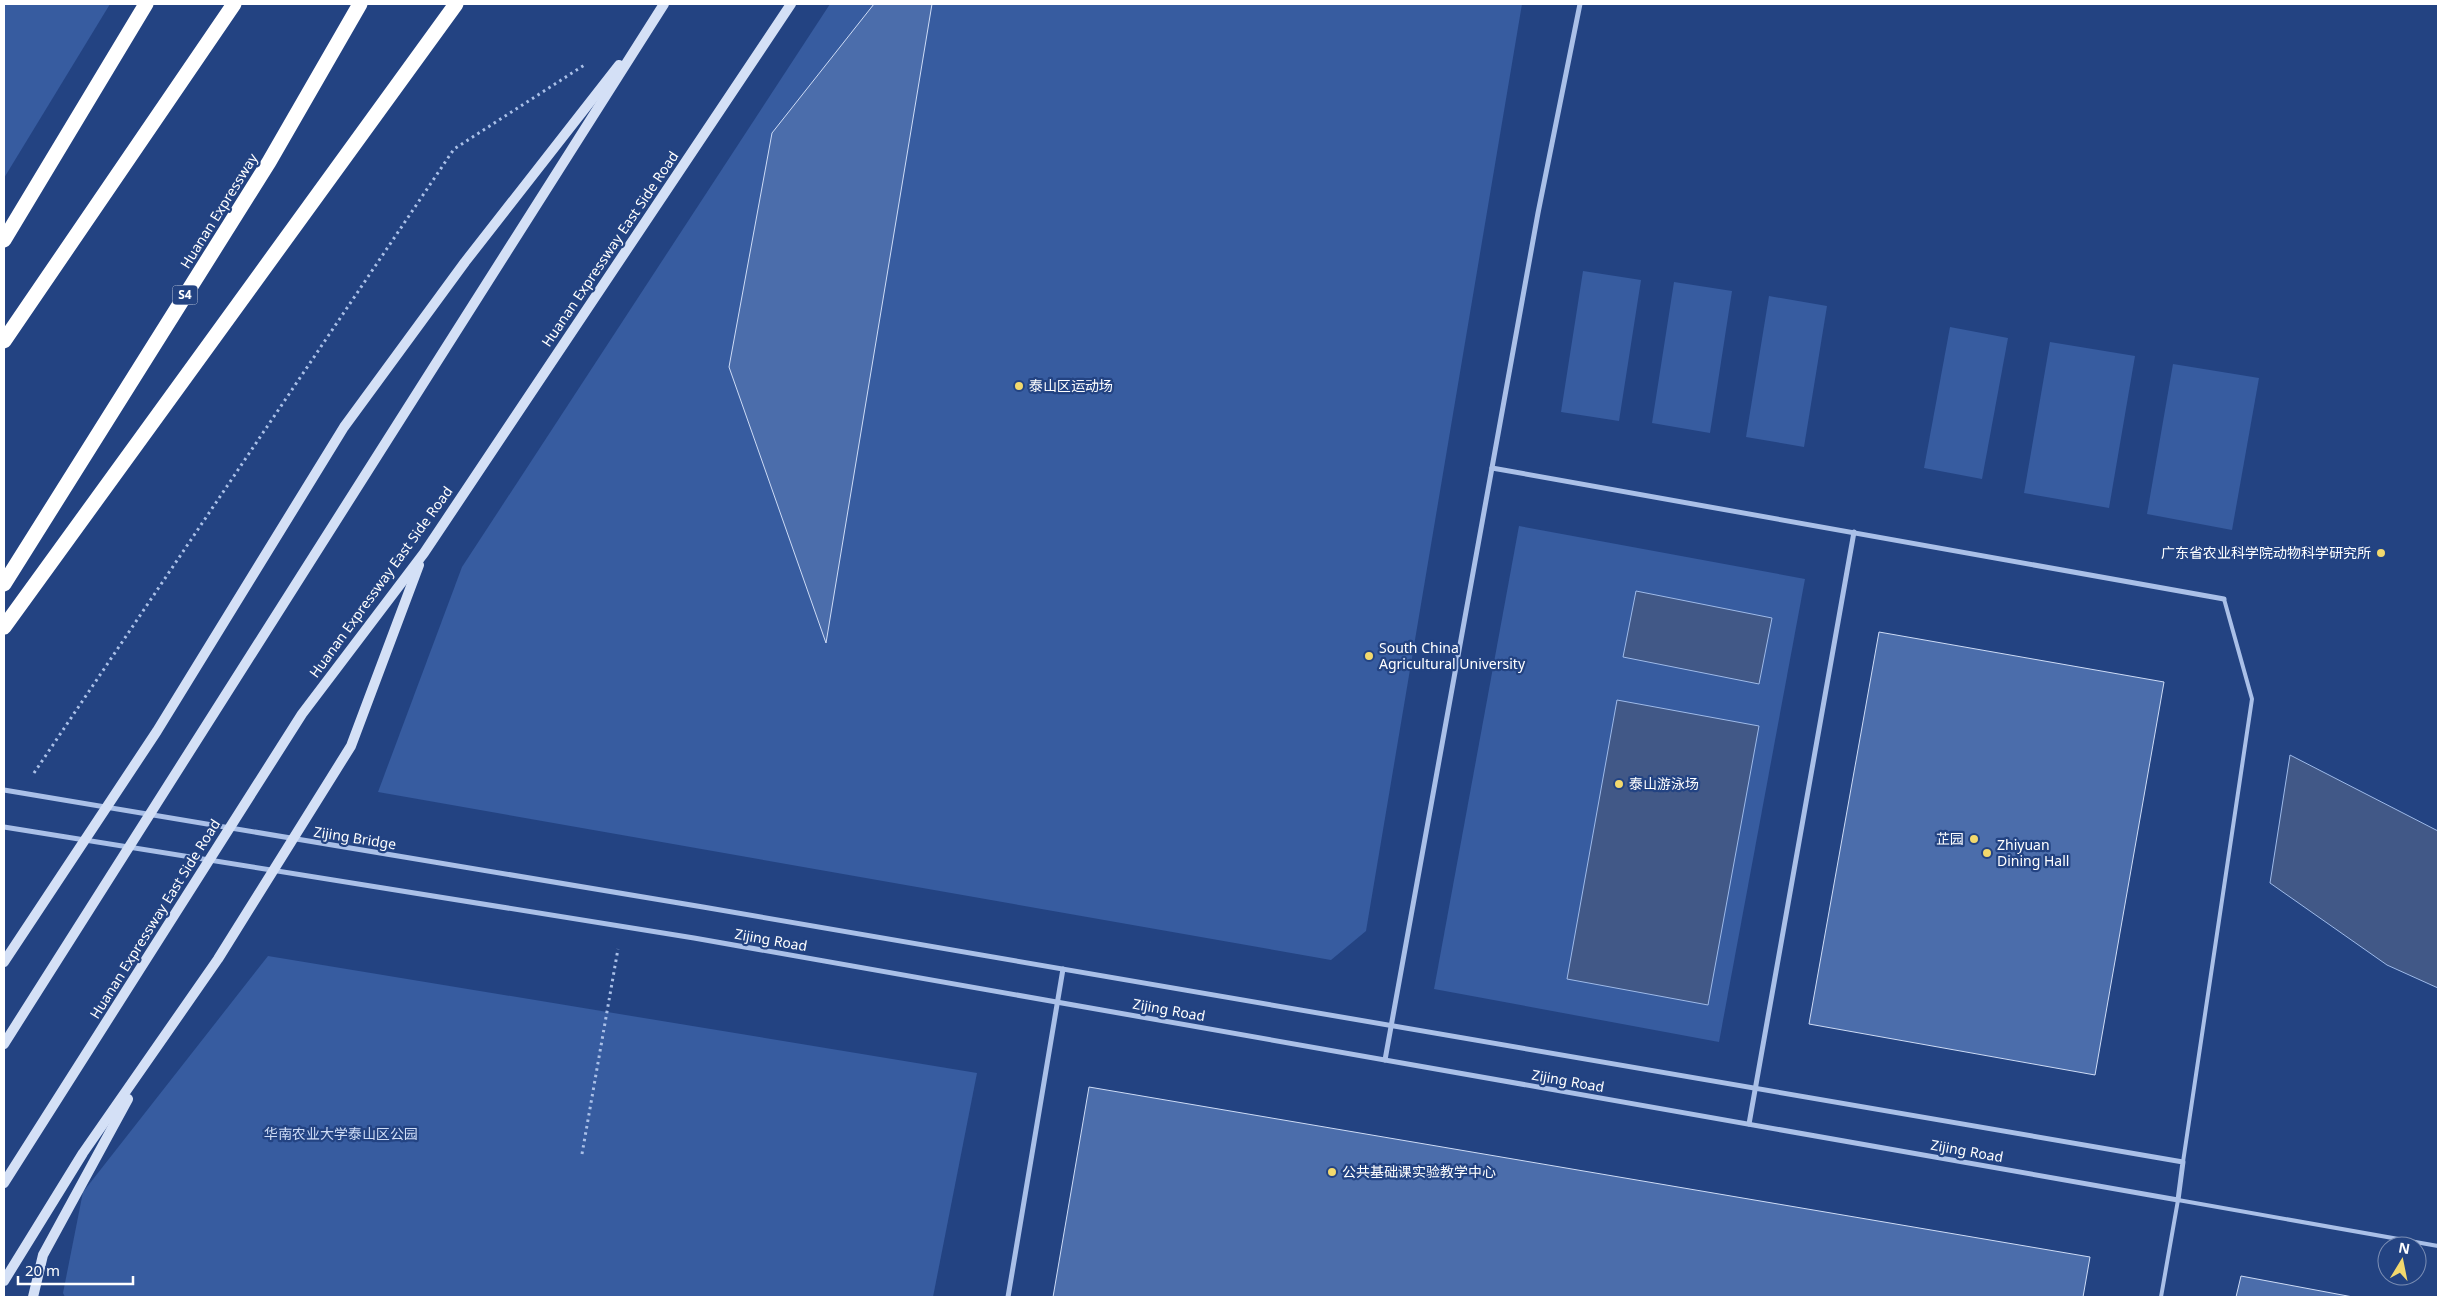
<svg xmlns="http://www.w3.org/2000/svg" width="2442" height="1301" font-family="'Noto Sans','Noto Sans SC',sans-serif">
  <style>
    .green { fill: #375ca0 }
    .water { fill: #415887; stroke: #9ebae9 }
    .building { fill: #4b6dab; stroke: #cedcf6 }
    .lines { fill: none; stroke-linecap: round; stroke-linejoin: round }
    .path { stroke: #aac0e8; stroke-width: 3; stroke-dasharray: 2.5 4; stroke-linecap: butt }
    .lane { stroke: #aac0e8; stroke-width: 4 }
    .street { stroke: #aac0e8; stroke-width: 5 }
    .secondary { stroke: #d4e0f6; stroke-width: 10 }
    .highway { stroke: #fff; stroke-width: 15 }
    .poi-dot { fill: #f3d96d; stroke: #234382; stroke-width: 2 }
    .labels { text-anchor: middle; stroke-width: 4.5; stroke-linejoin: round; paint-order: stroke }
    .shield { fill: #234382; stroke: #bdc7da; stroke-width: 1 }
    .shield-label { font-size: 12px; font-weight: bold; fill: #fff }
    .street-label { font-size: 14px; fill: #fff; stroke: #234382 }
    .poi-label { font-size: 14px; fill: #fff; stroke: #234382; text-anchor: start }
    .park-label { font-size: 14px; fill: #cedcf6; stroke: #234382 }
  </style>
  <rect width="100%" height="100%" fill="#234382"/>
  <g class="green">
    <path d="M 4,4 L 110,4 L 4,178 Z"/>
    <path d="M 830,4 L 1522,4 L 1366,931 L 1331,960 L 378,792 L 462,567 Z"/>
    <path d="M 1583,271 L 1641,280 L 1619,421 L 1561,412 Z"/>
    <path d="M 1674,282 L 1732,291 L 1710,433 L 1652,423 Z"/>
    <path d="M 1769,296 L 1827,306 L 1804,447 L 1746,437 Z"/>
    <path d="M 1950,327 L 2008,338 L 1982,479 L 1924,468 Z"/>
    <path d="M 2050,342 L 2135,356 L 2109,508 L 2024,493 Z"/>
    <path d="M 2173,364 L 2259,378 L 2232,530 L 2147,514 Z"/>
    <path d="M 1519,526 L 1805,579 L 1719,1042 L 1434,989 Z"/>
    <path d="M 268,956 L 977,1073 L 933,1297 L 65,1297 L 63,1293 L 83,1192 Z"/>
  </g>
  <g class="water">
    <path d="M 1636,591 L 1772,618 L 1759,684 L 1623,657 Z"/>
    <path d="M 1617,700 L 1759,726 L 1708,1005 L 1567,979 Z"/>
    <path d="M 2290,755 L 2438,831 L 2438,988 L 2387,965 L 2270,883 Z"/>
  </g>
  <g class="building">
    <path d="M 874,4 L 932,4 L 826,643 L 729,367 L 772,133 Z"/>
    <path d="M 1879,632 L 2164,682 L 2095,1075 L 1809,1024 Z"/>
    <path d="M 1089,1087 L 2090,1257 L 2083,1297 L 1053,1297 Z"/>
    <path d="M 2241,1276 L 2353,1297 L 2236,1297 Z"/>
  </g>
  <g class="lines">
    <g class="path">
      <path d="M 34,773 L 454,149 L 586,64"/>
      <path d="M 582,1154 L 618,949"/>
    </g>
    <g class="lane">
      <path d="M 2183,1162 L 2252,699 L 2224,599"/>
      <path d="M 2161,1297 L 2178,1200 L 2438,1246"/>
    </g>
    <g class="street">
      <path d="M 1492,468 L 2224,599"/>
      <path d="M 4,790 L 703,907 L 2183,1162 L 2178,1200 L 694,938 L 4,827"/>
      <path d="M 1385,1060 L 1538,213 L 1580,4"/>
      <path d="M 1749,1124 L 1854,532"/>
      <path d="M 1008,1297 L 1063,969"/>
    </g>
    <g class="secondary">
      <path d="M 4,962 L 157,731 L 344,427 L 465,262 L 619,65"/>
      <path d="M 4,1044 L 664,4"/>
      <path d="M 4,1183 L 302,714 L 424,553 L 791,4"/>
      <path d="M 4,1281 L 83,1153 L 218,959 L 351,746 L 419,565"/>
      <path d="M 33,1297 L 43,1255 L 128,1099"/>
    </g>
    <g class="highway">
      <path d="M 4,240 L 146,4"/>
      <path d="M 4,341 L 234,4"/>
      <path d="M 4,584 L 269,162 L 360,4"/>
      <path d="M 4,627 L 456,4"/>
    </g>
  </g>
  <g class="poi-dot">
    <circle cx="1019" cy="386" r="5"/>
    <circle cx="2381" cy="553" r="5"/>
    <circle cx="1369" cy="656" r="5"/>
    <circle cx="1619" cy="784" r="5"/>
    <circle cx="1974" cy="839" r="5"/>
    <circle cx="1987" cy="853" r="5"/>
    <circle cx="1332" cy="1172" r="5"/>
  </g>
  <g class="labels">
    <rect class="shield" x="172.5" y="285.5" width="25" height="19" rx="4"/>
    <g class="shield-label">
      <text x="185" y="299">S4</text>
    </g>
    <g class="street-label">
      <text transform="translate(219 211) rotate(-58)" y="5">Huanan Expressway</text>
      <text transform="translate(610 249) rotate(-56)" y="5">Huanan Expressway East Side Road</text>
      <text transform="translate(381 582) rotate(-54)" y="5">Huanan Expressway East Side Road</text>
      <text transform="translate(355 838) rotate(9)" y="5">Zijing Bridge</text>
      <text transform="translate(155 919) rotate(-58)" y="5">Huanan Expressway East Side Road</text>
      <text transform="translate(771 940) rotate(10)" y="5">Zijing Road</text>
      <text transform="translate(1169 1010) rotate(10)" y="5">Zijing Road</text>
      <text transform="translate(1568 1081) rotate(10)" y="5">Zijing Road</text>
      <text transform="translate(1967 1151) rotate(10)" y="5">Zijing Road</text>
    </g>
    <g class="poi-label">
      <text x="1029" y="391">泰山区运动场</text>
      <text x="2371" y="558" text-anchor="end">广东省农业科学院动物科学研究所</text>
      <text x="1379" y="653">South China<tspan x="1379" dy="16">Agricultural University</tspan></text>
      <text x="1629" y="789">泰山游泳场</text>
      <text x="1964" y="844" text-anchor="end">芷园</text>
      <text x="1997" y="850">Zhiyuan<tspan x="1997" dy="16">Dining Hall</tspan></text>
      <text x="1342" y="1177">公共基础课实验教学中心</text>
    </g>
    <g class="park-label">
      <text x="341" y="1139">华南农业大学泰山区公园</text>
    </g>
  </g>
  <rect width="2442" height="1301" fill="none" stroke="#ffffff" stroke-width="10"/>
  <g transform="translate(2402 1261) rotate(10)"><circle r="24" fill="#234382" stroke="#7b8eb4"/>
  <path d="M0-4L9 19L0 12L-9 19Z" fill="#f3d96d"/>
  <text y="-8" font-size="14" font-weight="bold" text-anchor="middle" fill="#ffffff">N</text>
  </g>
  <path d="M18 1276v8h115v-8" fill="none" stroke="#ffffff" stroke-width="2.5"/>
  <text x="25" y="1276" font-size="15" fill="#ffffff" stroke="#234382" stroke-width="4" paint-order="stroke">20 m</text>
</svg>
